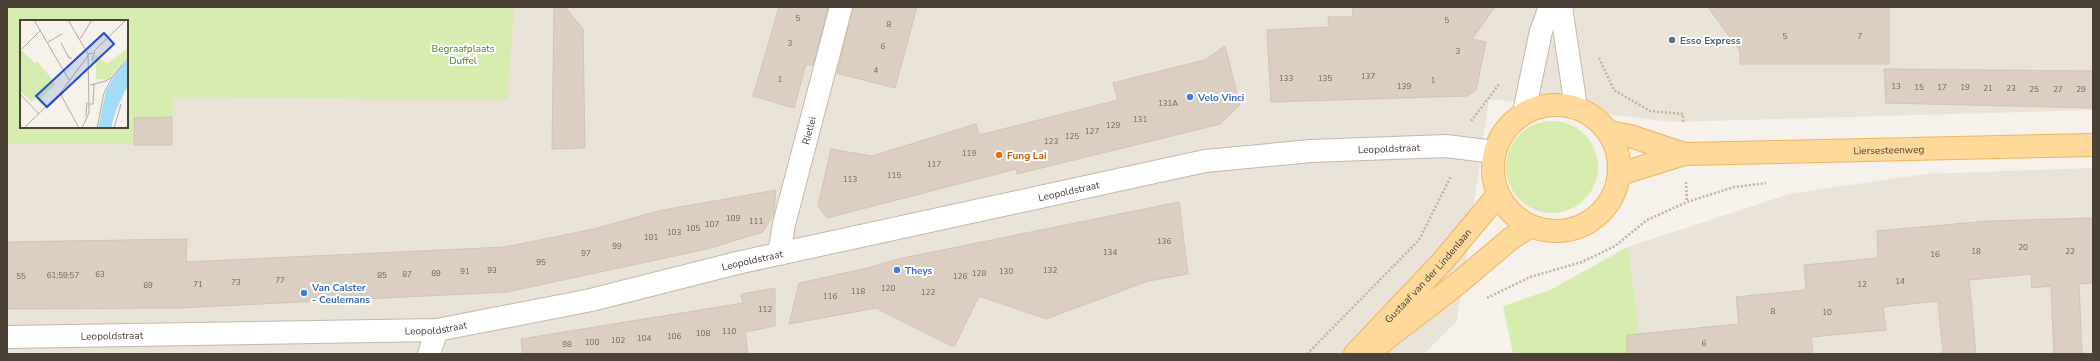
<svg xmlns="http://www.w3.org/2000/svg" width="2100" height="361" font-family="'Nunito Sans',sans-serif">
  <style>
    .residential { fill: #eae3d8; fill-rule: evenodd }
    .green { fill: #d7edb0; fill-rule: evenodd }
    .building { fill: #dccfc1; stroke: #d4c3b1 }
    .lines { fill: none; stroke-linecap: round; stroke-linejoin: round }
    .minor-casing { stroke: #c3b8ac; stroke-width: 24 }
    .tertiary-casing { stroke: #c3b8ac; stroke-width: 24 }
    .primary-casing { stroke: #edb661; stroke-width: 24 }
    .path { stroke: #c6b39c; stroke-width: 2.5; stroke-dasharray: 2 2; stroke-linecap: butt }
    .minor { stroke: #fff; stroke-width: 22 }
    .tertiary { stroke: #fff; stroke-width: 22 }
    .primary { stroke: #ffd99a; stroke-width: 22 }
    .service-dot { fill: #5c6f8a; stroke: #fff; stroke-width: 1.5 }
    .shop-dot { fill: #3f7fe0; stroke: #fff; stroke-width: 1.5 }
    .food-dot { fill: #e8710a; stroke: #fff; stroke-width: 1.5 }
    .labels { text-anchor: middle; stroke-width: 4; stroke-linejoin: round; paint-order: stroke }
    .number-label { font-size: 8px; fill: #6f645a }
    .service-label { font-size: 10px; font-weight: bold; fill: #4e5e75; stroke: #fff; text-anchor: start }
    .park-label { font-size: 10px; fill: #518325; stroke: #fff }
    .shop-label { font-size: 10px; font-weight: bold; fill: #366cbe; stroke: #fff; text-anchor: start }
    .street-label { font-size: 10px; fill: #4b4137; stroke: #fff }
    .food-label { font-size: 10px; font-weight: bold; fill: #c56008; stroke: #fff; text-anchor: start }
    .inset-road { fill: none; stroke: #b2aba2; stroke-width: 1 }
    .view { fill: #1d4ed8; fill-opacity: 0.15; stroke: #1d4ed8; stroke-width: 2 }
    .inset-edge { fill: none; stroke: #4b4137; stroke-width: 2 }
  </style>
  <rect width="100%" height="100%" fill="#f6f1ea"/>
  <g class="residential">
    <path d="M 7,7 L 2093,7 L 2093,110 L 1671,122 L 1489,99 L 1457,321 L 1424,354 L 7,354 ZM 21,21 L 127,21 L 127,127 L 21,127 Z"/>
    <path d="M 2093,168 L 2093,354 L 1642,354 L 1628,247 L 1789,194 L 1925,174 Z"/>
  </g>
  <g class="green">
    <path d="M 7,7 L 514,7 L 507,100 L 173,97 L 172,145 L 7,143 ZM 21,21 L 127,21 L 127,127 L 21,127 Z"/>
    <circle cx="1552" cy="167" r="46"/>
    <path d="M 1628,247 L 1642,354 L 1513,354 L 1503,306 L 1550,290 Z"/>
  </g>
  <g class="building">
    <path d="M 554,7 L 565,7 L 583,29 L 585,148 L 552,149 Z"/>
    <path d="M 779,7 L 828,7 L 813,66 L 806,64 L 794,108 L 753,96 Z"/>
    <path d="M 853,7 L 917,7 L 895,88 L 837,73 Z"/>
    <path d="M 1353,7 L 1495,7 L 1472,39 L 1486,42 L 1476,90 L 1467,96 L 1271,102 L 1267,30 L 1329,27 L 1328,17 L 1352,17 Z"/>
    <path d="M 1708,7 L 1889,7 L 1889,64 L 1740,64 L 1740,51 Z"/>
    <path d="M 1225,46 L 1240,105 L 1220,124 L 1017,174 L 1016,169 L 827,218 L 818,206 L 831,149 L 872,156 L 976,124 L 979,135 L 1118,100 L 1113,83 L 1205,60 Z"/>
    <path d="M 1884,69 L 2093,71 L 2093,108 L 1886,103 Z"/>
    <path d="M 172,117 L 172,145 L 134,145 L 134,118 Z"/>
    <path d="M 776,190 L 774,213 L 763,232 L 707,249 L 507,292 L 179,308 L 7,309 L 7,242 L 187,239 L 186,262 L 505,247 L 594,229 L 658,211 Z"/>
    <path d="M 1179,202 L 1188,274 L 1148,281 L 1046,319 L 979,296 L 954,347 L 876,308 L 789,324 L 799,283 L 868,268 L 898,259 Z"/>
    <path d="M 2093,218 L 2093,283 L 2079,284 L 2082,354 L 2054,354 L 2051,286 L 2032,288 L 2031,274 L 1969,280 L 1976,354 L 1943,354 L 1938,301 L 1883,307 L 1886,330 L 1811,337 L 1813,354 L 1627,354 L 1627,335 L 1739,324 L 1736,297 L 1806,290 L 1804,265 L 1878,258 L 1877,231 L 1988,221 Z"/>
    <path d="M 775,288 L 775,326 L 745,332 L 748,354 L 523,354 L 521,339 L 743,303 L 741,294 Z"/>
  </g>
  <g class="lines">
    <g class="minor-casing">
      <g id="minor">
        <path id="s1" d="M 779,254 L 784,224 L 841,7"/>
        <path id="s2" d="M 7,337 L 437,330 L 591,300 L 737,263 L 1205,161 L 1311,151 L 1446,146 L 1494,152"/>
        <path d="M 429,354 L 437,330"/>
      </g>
    </g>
    <g class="tertiary-casing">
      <g id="tertiary">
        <path d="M 1561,7 L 1576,107"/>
        <path d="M 1524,112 L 1541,31 L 1550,7"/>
      </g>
    </g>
    <g class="primary-casing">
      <g id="primary">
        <circle cx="1556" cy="168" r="63"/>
        <path d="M 1609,132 L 1630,136 L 1684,154"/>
        <path id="s3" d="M 1620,174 L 1684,154 L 2093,145"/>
        <path d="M 1378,345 L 1461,281 L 1509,240 L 1530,226"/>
        <path id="s4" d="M 1355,354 L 1442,262 L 1498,195"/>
      </g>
    </g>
    <g class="path">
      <path d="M 1599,58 L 1614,90 L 1650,111 L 1683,114 L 1683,123"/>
      <path d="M 1471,121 L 1500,83"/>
      <path d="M 1686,182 L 1687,202"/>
      <path d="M 1487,298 L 1530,277 L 1582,262 L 1615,246 L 1647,220 L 1687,202 L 1734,187 L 1766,183"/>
      <path d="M 1307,354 L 1419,240 L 1451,176"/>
    </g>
    <use href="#minor" class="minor"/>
    <use href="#tertiary" class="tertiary"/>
    <use href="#primary" class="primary"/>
  </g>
  <circle class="service-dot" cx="1672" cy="40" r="4"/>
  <g class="shop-dot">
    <circle cx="1190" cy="97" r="4"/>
    <circle cx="897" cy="270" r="4"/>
    <circle cx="304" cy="293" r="4"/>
  </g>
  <circle class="food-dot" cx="999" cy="155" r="4"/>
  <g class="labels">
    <g class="number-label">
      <text x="798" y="21">5</text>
      <text x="1447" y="23">5</text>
      <text x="889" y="27">8</text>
      <text x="1785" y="39">5</text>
      <text x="1860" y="39">7</text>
      <text x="790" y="46">3</text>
      <text x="883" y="49">6</text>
      <text x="1458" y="54">3</text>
      <text x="876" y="73">4</text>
      <text x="1368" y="79">137</text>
      <text x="1286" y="81">133</text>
      <text x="1325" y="81">135</text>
      <text x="780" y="82">1</text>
      <text x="1433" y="83">1</text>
      <text x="1404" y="89">139</text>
      <text x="1896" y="89">13</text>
      <text x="1919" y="90">15</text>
      <text x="1942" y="90">17</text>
      <text x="1965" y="90">19</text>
      <text x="1988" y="91">21</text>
      <text x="2011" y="91">23</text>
      <text x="2034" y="92">25</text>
      <text x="2058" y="92">27</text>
      <text x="2081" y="92">29</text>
      <text x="1168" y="106">131A</text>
      <text x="1140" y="122">131</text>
      <text x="1113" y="128">129</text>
      <text x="1092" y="134">127</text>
      <text x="1072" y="139">125</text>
      <text x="1051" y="144">123</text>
      <text x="969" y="156">119</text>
      <text x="934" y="167">117</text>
      <text x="894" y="178">115</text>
      <text x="850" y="182">113</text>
      <text x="733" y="221">109</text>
      <text x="756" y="224">111</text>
      <text x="712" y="227">107</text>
      <text x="693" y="231">105</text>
      <text x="674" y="235">103</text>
      <text x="651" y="240">101</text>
      <text x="1164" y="244">136</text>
      <text x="617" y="249">99</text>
      <text x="2023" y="250">20</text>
      <text x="1976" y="254">18</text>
      <text x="2070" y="254">22</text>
      <text x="1110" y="255">134</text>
      <text x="586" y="256">97</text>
      <text x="1935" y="257">16</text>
      <text x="541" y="265">95</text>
      <text x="492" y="273">93</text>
      <text x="1050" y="273">132</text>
      <text x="465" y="274">91</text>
      <text x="1006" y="274">130</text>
      <text x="436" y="276">89</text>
      <text x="979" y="276">128</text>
      <text x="100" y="277">63</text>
      <text x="407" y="277">87</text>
      <text x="63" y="278">61;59;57</text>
      <text x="382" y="278">85</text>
      <text x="21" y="279">55</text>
      <text x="960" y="279">126</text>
      <text x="280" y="283">77</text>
      <text x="1900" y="284">14</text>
      <text x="236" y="285">73</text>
      <text x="198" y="287">71</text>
      <text x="1862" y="287">12</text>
      <text x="148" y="288">69</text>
      <text x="888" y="291">120</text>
      <text x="858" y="294">118</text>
      <text x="928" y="295">122</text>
      <text x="830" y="299">116</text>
      <text x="765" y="312">112</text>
      <text x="1773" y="314">8</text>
      <text x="1827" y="315">10</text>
      <text x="729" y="334">110</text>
      <text x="703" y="336">108</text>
      <text x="674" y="339">106</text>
      <text x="644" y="341">104</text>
      <text x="618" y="343">102</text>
      <text x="592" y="345">100</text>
      <text x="1704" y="346">6</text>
      <text x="567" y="347">98</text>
    </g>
    <g class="service-label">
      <text x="1680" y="44">Esso Express</text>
    </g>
    <g class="park-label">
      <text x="463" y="52">Begraafplaats<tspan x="463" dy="12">Duffel</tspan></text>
    </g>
    <g class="shop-label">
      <text x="1198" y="101">Velo Vinci</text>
      <text x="905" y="274">Theys</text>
      <text x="312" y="291">Van Calster<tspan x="312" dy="12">- Ceulemans</tspan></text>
    </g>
    <g class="street-label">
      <text dy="4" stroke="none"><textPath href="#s1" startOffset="127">Rietlei</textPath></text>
      <text dy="4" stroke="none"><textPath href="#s2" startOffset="1401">Leopoldstraat</textPath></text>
      <text dy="4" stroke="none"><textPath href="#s3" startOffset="272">Liersesteenweg</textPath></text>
      <text dy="4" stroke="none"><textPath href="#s2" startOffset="1077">Leopoldstraat</textPath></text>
      <text dy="4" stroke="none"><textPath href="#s2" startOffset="753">Leopoldstraat</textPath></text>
      <text dy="4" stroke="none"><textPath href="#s4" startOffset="107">Gustaaf van der Lindenlaan</textPath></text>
      <text dy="4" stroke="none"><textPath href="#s2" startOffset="429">Leopoldstraat</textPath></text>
      <text dy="4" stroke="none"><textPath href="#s2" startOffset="105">Leopoldstraat</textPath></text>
    </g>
    <g class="food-label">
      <text x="1007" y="159">Fung Lai</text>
    </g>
  </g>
  <g transform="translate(20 20)">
    <rect width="108" height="108" fill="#f6f1ea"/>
    <path d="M 108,28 L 108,35 L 92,55 L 87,60 L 76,59 L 76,43 L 74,40 L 76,35 L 87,44 ZM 1,30 L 15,43 L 17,41 L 36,64 L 20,80 L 24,87 L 16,78 L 12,82 L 0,71 Z" fill="#d7edb0"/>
    <path d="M 108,39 L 108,65 L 96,90 L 91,108 L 78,108 L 86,71 L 97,51 Z" fill="#a3dcf6"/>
    <path class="inset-road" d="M 14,0 L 49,60M 48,0 L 68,34M 60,19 L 72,0M 28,22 L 42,14M 41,23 L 49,38 L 52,38M 2,29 L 21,10M 72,41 L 75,30 L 106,0M 70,65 L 86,61 L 92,57M 40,73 L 59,108M 0,74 L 19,94M 69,84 L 73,84 L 74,64M 66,96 L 67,82M 4,108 L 40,73 L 68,36M 62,108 L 69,93 L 68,34 L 73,33M 77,108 L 84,73 L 93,56 L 108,37M 94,108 L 101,84"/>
    <path class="view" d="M 84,13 L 94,24 L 27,87 L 16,76 Z"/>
    <rect width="108" height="108" class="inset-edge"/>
  </g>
  <rect width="2100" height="361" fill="none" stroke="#4b4137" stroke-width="16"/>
</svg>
